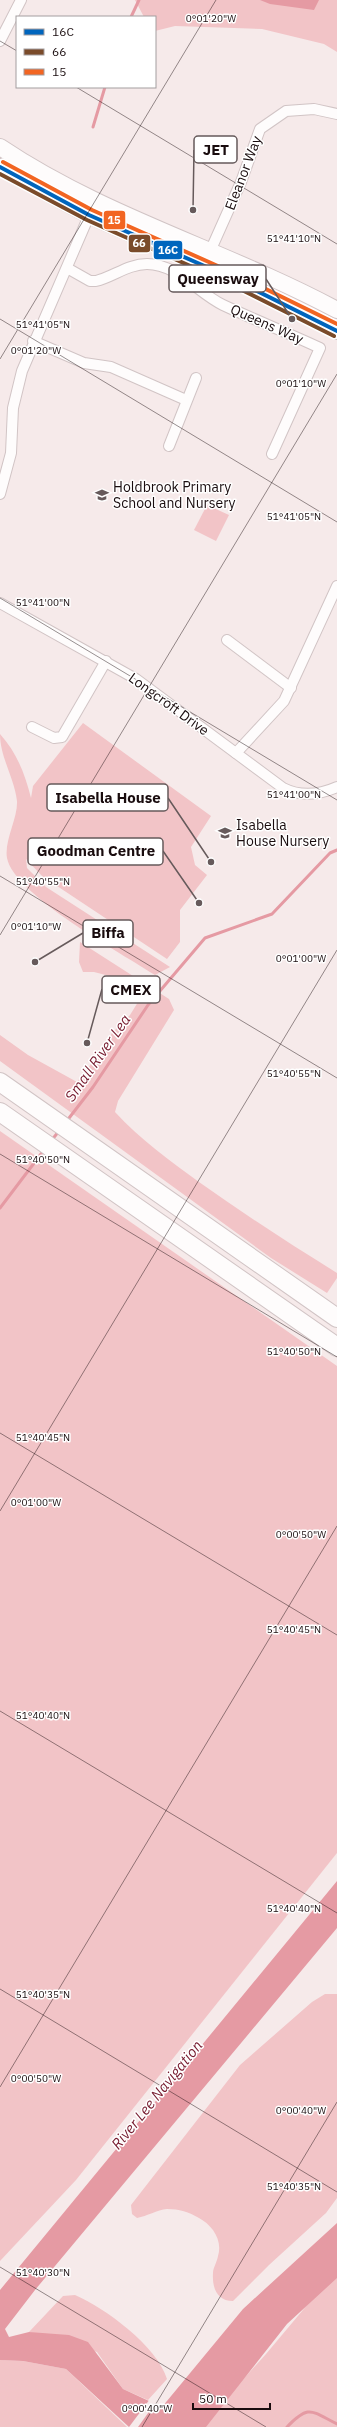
<svg xmlns="http://www.w3.org/2000/svg" width="337" height="2427" font-family="'IBM Plex Sans',sans-serif">
  <style>
    .green { fill: #f2c4c7 }
    .water { fill: #e59aa3 }
    .pier { fill: #f6eaea }
    .lines { fill: none; stroke-linecap: round; stroke-linejoin: round }
    .stream { stroke: #e59aa3; stroke-width: 3 }
    .street-casing { stroke: #d1c4c5; stroke-width: 12 }
    .primary-casing { stroke: #d1c4c5; stroke-width: 18 }
    .highway-casing { stroke: #d1c4c5; stroke-width: 20 }
    .street { stroke: #fefcfc; stroke-width: 10 }
    .primary { stroke: #fefcfc; stroke-width: 16 }
    .highway { stroke: #fefcfc; stroke-width: 18 }
    .bus-1-casing { stroke: #fff; stroke-width: 7 }
    .bus-2-casing { stroke: #fff; stroke-width: 7 }
    .bus-3-casing { stroke: #fff; stroke-width: 7 }
    .bus-1 { stroke: #0065bd; stroke-width: 4 }
    .bus-2 { stroke: #7a4b2a; stroke-width: 4 }
    .bus-3 { stroke: #f26522; stroke-width: 4 }
    .ticks { fill: none; stroke: #190c0e; stroke-width: 1; stroke-opacity: 0.45 }
    .labels { text-anchor: middle; stroke-width: 3; stroke-linejoin: round; paint-order: stroke }
    .street-label { font-size: 14px; fill: #190c0e; stroke: #fff }
    .poi-label { font-size: 14px; fill: #190c0e; stroke: #fff; text-anchor: start }
    .water-label { font-size: 15px; font-style: italic; fill: #761a2e; stroke: #fff }
    .ticks-label { font-size: 10px; text-anchor: middle; fill: #190c0e; stroke: #fff; stroke-width: 3; stroke-linejoin: round; paint-order: stroke }
    .leader { fill: none; stroke: #665a5b; stroke-width: 1.5 }
    .callout-dot { fill: #665a5b; stroke: #fff; stroke-width: 1.5 }
    .callout { fill: #fff; stroke: #665a5b; stroke-width: 1.5 }
    .callout-label { font-size: 15px; text-anchor: middle; font-weight: bold; fill: #190c0e }
    .line-badge { stroke: #fff; stroke-width: 1.5 }
    .badge-label { font-size: 11px; text-anchor: middle; font-weight: bold; fill: #fff }
  </style>
  <rect width="100%" height="100%" fill="#f6eaea"/>
  <g class="green">
    <path d="M 135,0 L 337,0 L 337,52 L 324,44 L 262,29 L 175,26 L 155,31 L 155,17 L 144,17 Z"/>
    <path d="M 207,505 L 229,515 L 216,541 L 194,530 Z"/>
    <path d="M 83,723 L 211,816 L 191,847 L 195,865 L 207,875 L 180,910 L 180,942 L 167,959 L 42,876 L 26,859 L 27,868 L 46,887 L 170,967 L 155,975 C 123,954 14,895 7,858 C 4,841 18,818 17,801 C 14,777 0,757 0,734 C 17,753 25,774 31,798 L 33,786 Z"/>
    <path d="M 80,942 L 169,999 L 174,1010 L 118,1101 L 115,1112 C 140,1139 170,1161 199,1182 C 244,1214 290,1244 337,1273 L 337,1278 L 327,1293 L 271,1258 L 0,1061 L 0,1035 L 28,1055 L 77,1082 L 98,1055 L 112,1033 L 130,1015 L 143,994 L 133,982 L 94,972 L 83,972 L 79,962 Z"/>
    <path d="M 0,1131 L 337,1366 L 337,1853 L 76,2180 L 0,2261 Z"/>
    <path d="M 325,1994 L 337,1994 L 337,2198 L 326,2213 L 269,2265 L 233,2301 C 217,2301 212,2288 213,2273 C 213,2268 217,2262 218,2256 C 223,2240 212,2225 199,2218 C 189,2212 179,2209 167,2209 C 157,2210 147,2216 137,2218 L 132,2214 L 131,2205 L 240,2065 L 312,2002 Z"/>
    <path d="M 337,2275 L 337,2427 L 200,2427 L 266,2354 L 313,2298 Z"/>
    <path d="M 75,2295 C 105,2308 157,2346 167,2379 L 148,2400 L 123,2389 L 97,2352 L 29,2332 L 63,2296 Z"/>
    <path d="M 0,2360 L 23,2361 L 66,2369 L 127,2427 L 0,2427 Z"/>
  </g>
  <g class="water">
    <path d="M 260,0 L 319,0 L 314,10 L 270,4 Z"/>
    <path d="M 337,1881 L 337,1928 L 35,2290 L 5,2329 L 9,2337 L 29,2332 L 69,2335 L 88,2342 L 123,2389 L 162,2407 L 243,2309 L 337,2223 L 337,2278 L 287,2324 L 206,2427 L 129,2427 L 66,2369 L 23,2361 L 0,2360 L 0,2290 Z"/>
  </g>
  <path class="pier" d="M 150,2399 L 156,2402 L 138,2427 L 129,2427 Z"/>
  <g class="lines">
    <g class="stream">
      <path d="M 131,17 L 139,0"/>
      <path d="M 93,127 L 105,87"/>
      <path d="M 66,1122 L 93,1087 L 148,1005 L 205,938 L 272,914 L 330,853 L 337,850"/>
      <path d="M 51,1141 L 59,1131"/>
      <path d="M 0,1208 L 44,1150"/>
      <path d="M 287,2427 C 309,2404 311,2411 337,2424"/>
    </g>
    <g class="street-casing">
      <g id="street">
        <path d="M 0,41 L 21,0"/>
        <path d="M 208,256 L 241,182 L 260,129 L 286,111 L 314,109 L 337,114"/>
        <path d="M 67,268 L 90,281 L 96,281 C 113,277 128,264 147,264 C 177,264 198,293 223,305 C 255,320 288,333 320,348 L 272,454"/>
        <path d="M 33,341 L 84,363 L 111,367 L 186,400"/>
        <path d="M 169,446 L 196,378"/>
        <path d="M 0,494 L 11,453 L 13,408 L 22,371 L 91,211"/>
        <path d="M 0,603 L 136,679 L 283,788 C 301,797 319,795 337,787"/>
        <path d="M 227,640 L 291,688"/>
        <path d="M 32,727 L 54,738 L 62,737 L 106,661"/>
        <path d="M 236,753 L 284,701 L 337,586"/>
      </g>
    </g>
    <g class="primary-casing">
      <g id="primary">
        <path d="M 0,147 C 104,217 227,251 337,310"/>
        <path d="M 0,167 L 89,215 L 227,276 L 337,331"/>
      </g>
    </g>
    <g class="highway-casing">
      <g id="highway">
        <path d="M 0,1082 L 337,1318"/>
        <path d="M 0,1112 L 337,1347"/>
      </g>
    </g>
    <use href="#street" class="street"/>
    <use href="#primary" class="primary"/>
    <use href="#highway" class="highway"/>
    <g class="bus-1-casing">
      <path id="bus-1" d="M 0,167 L 89,215 L 227,276 L 337,331"/>
    </g>
    <g class="bus-2-casing">
      <path id="bus-2" d="M 0,174 L 87,220 L 224,281 L 334,336"/>
    </g>
    <g class="bus-3-casing">
      <path id="bus-3" d="M 3,162 L 92,210 L 229,271 L 337,324"/>
    </g>
    <use href="#bus-1" class="bus-1"/>
    <use href="#bus-2" class="bus-2"/>
    <use href="#bus-3" class="bus-3"/>
  </g>
  <path class="ticks" d="M 0,41 L 17,51M 76,87 L 337,244M 0,319 L 337,522M 0,359 L 216,0M 0,598 L 337,800M 0,876 L 337,1078M 0,935 L 337,374M 0,1154 L 337,1357M 0,1433 L 337,1635M 0,1511 L 337,950M 0,1711 L 337,1913M 0,1989 L 337,2192M 0,2087 L 337,1526M 0,2267 L 266,2427M 142,2427 L 337,2102"/>
  <defs>
    <g id="school-bare" transform="scale(1.08)"><path d="M0-5L7-2L0 1L-7-2ZM-4 1L0 2.5L4 1V4Q0 6-4 4Z" fill="#665a5b" stroke="#fff" stroke-width="2.5" paint-order="stroke"/></g>
  </defs>
  <g fill-rule="evenodd">
    <use href="#school-bare" x="102" y="495"/>
    <use href="#school-bare" x="225" y="833"/>
  </g>
  <g class="labels">
    <g class="street-label">
      <text transform="translate(243 173) rotate(-69)" y="5">Eleanor Way</text>
      <text transform="translate(267 324) rotate(24)" y="5">Queens Way</text>
      <text transform="translate(169 704) rotate(36)" y="5">Longcroft Drive</text>
    </g>
    <g class="poi-label">
      <text x="113" y="492">Holdbrook Primary<tspan x="113" dy="16">School and Nursery</tspan></text>
      <text x="236" y="830">Isabella<tspan x="236" dy="16">House Nursery</tspan></text>
    </g>
    <g class="water-label">
      <text transform="translate(98 1058) rotate(-55)" y="5">Small River Lea</text>
      <text transform="translate(157 2095) rotate(-51)" y="5">River Lee Navigation</text>
    </g>
  </g>
  <g class="ticks-label">
    <text x="211" y="22">0°01'20"W</text>
    <text x="294" y="242">51°41'10"N</text>
    <text x="43" y="328">51°41'05"N</text>
    <text x="36" y="354">0°01'20"W</text>
    <text x="301" y="387">0°01'10"W</text>
    <text x="294" y="520">51°41'05"N</text>
    <text x="43" y="606">51°41'00"N</text>
    <text x="294" y="798">51°41'00"N</text>
    <text x="43" y="885">51°40'55"N</text>
    <text x="36" y="930">0°01'10"W</text>
    <text x="301" y="962">0°01'00"W</text>
    <text x="294" y="1077">51°40'55"N</text>
    <text x="43" y="1163">51°40'50"N</text>
    <text x="294" y="1355">51°40'50"N</text>
    <text x="43" y="1441">51°40'45"N</text>
    <text x="36" y="1506">0°01'00"W</text>
    <text x="301" y="1538">0°00'50"W</text>
    <text x="294" y="1633">51°40'45"N</text>
    <text x="43" y="1719">51°40'40"N</text>
    <text x="294" y="1912">51°40'40"N</text>
    <text x="43" y="1998">51°40'35"N</text>
    <text x="36" y="2082">0°00'50"W</text>
    <text x="301" y="2114">0°00'40"W</text>
    <text x="294" y="2190">51°40'35"N</text>
    <text x="43" y="2276">51°40'30"N</text>
    <text x="147" y="2412">0°00'40"W</text>
  </g>
  <path class="leader" d="M193 210L194 150M292 319L266 279M211 862L168 798M199 903L163 851M35 962L83 933M87 1043L102 989"/>
  <g class="callout-dot">
    <circle cx="193" cy="210" r="4"/>
    <circle cx="292" cy="319" r="4"/>
    <circle cx="211" cy="862" r="4"/>
    <circle cx="199" cy="903" r="4"/>
    <circle cx="35" cy="962" r="4"/>
    <circle cx="87" cy="1043" r="4"/>
  </g>
  <g class="callout">
    <rect x="194" y="136" width="43" height="27" rx="4"/>
    <rect x="169" y="265" width="97" height="27" rx="4"/>
    <rect x="47" y="784" width="121" height="27" rx="4"/>
    <rect x="28" y="838" width="135" height="27" rx="4"/>
    <rect x="83" y="920" width="50" height="27" rx="4"/>
    <rect x="102" y="976" width="58" height="27" rx="4"/>
  </g>
  <g class="callout-label">
    <text x="216" y="155">JET</text>
    <text x="218" y="284">Queensway</text>
    <text x="108" y="803">Isabella House</text>
    <text x="96" y="856">Goodman Centre</text>
    <text x="108" y="938">Biffa</text>
    <text x="131" y="995">CMEX</text>
  </g>
  <g class="line-badge">
    <rect x="103" y="210" width="23" height="20" rx="4" fill="#f26522"/>
    <rect x="128" y="234" width="23" height="19" rx="4" fill="#7a4b2a"/>
    <rect x="153" y="240" width="30" height="20" rx="4" fill="#0065bd"/>
  </g>
  <g class="badge-label">
    <text x="114" y="224">15</text>
    <text x="139" y="247">66</text>
    <text x="168" y="254">16C</text>
  </g>
  <rect x="16" y="16" width="140" height="72" fill="#ffffff" stroke="#a39e9f"/>
  <rect x="24" y="29" width="20" height="6" fill="#0065bd" stroke="#a39e9f"/>
  <text x="52" y="36" font-size="12" fill="#190c0e">16C</text>
  <rect x="24" y="49" width="20" height="6" fill="#7a4b2a" stroke="#a39e9f"/>
  <text x="52" y="56" font-size="12" fill="#190c0e">66</text>
  <rect x="24" y="69" width="20" height="6" fill="#f26522" stroke="#a39e9f"/>
  <text x="52" y="76" font-size="12" fill="#190c0e">15</text>
  <path d="M193 2403v6h77v-6" fill="none" stroke="#190c0e" stroke-width="2"/>
  <text x="199" y="2403" font-size="12" fill="#190c0e" stroke="#ffffff" stroke-width="3" paint-order="stroke">50 m</text>
</svg>
